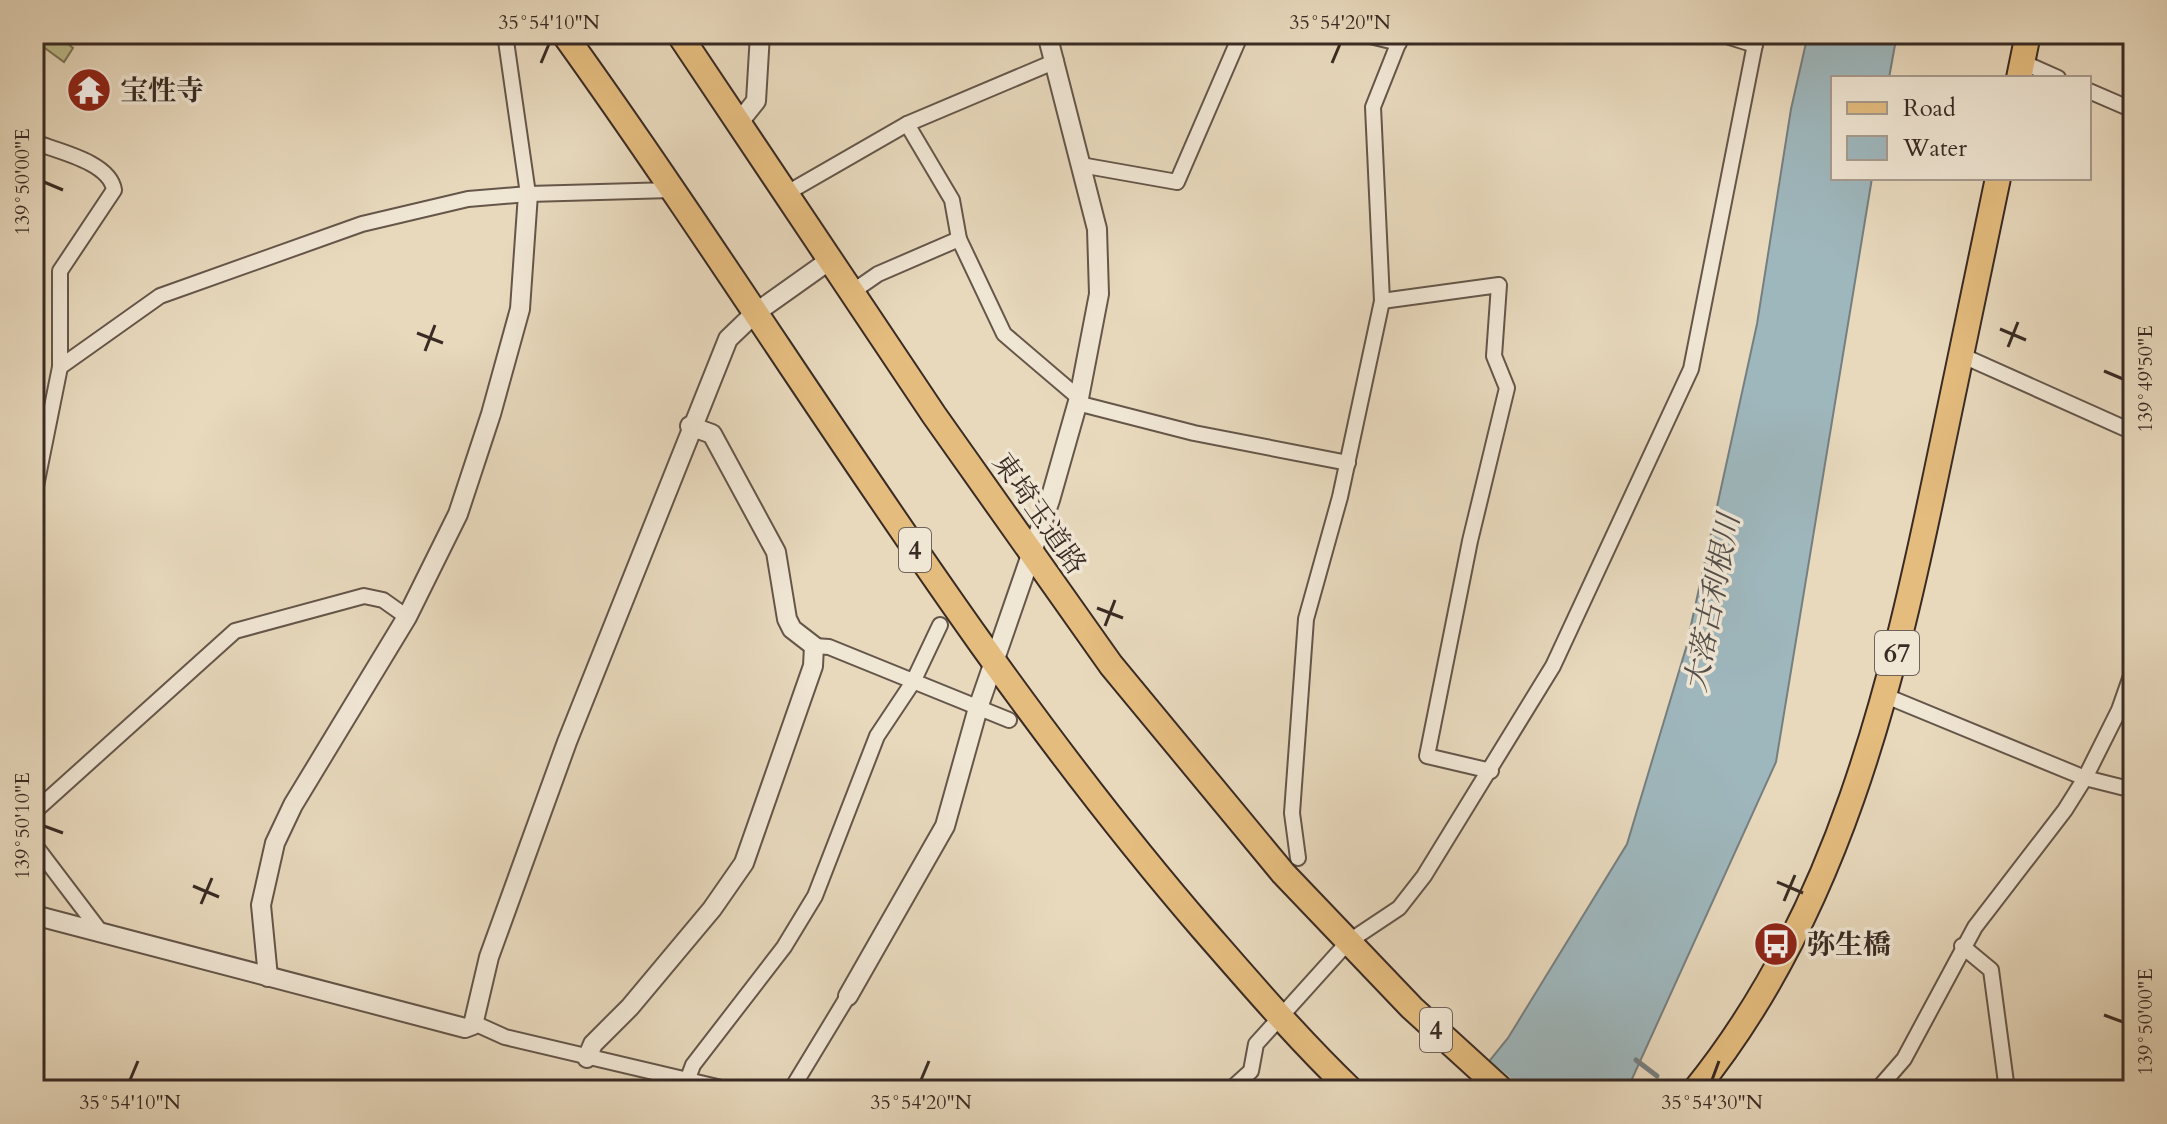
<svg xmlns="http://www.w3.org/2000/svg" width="2167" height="1124" font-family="Cardo,'Noto Serif JP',serif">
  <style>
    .green { fill: #bdbd8d; stroke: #7b7458; stroke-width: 2 }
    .water { fill: #9eb7bd; stroke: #767f80; stroke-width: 2 }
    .pier { fill: #e8d9bd }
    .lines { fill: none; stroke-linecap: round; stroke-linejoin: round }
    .stream { stroke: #767f80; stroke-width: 5 }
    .minor-casing { stroke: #65564a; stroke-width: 18 }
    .tertiary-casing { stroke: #65564a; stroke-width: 22 }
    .primary-casing { stroke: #392b24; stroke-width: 28 }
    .trunk-casing { stroke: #392b24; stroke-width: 28 }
    .minor { stroke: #f0e6d4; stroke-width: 14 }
    .tertiary { stroke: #f0e6d4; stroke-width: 18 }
    .primary { stroke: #e4bc7e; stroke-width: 24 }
    .trunk { stroke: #e4bc7e; stroke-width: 24 }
    .ticks { fill: none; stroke: #392b24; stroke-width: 3 }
    .labels { text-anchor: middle; stroke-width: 7; stroke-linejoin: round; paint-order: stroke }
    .shield { fill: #f0e6d4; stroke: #706359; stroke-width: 2 }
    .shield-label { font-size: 26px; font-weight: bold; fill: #392b24 }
    .poi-label { font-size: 28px; font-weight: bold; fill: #392b24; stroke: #f0e6d4; text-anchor: start }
    .street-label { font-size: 28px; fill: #392b24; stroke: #f0e6d4 }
    .water-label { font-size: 30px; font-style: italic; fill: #524e4a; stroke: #f0e6d4 }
    .neatline { fill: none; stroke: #392b24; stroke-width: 3 }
    .ticks-label { font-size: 20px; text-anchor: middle; fill: #392b24 }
  </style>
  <rect width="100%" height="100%" fill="#e8d9bd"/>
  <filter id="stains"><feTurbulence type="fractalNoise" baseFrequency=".0025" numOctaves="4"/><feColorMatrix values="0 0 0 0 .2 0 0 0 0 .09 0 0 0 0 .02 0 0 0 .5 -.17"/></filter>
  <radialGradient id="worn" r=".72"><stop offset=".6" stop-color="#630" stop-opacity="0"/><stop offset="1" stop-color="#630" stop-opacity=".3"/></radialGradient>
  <path class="green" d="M 34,34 L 72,34 L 66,42 L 73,48 L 64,62 L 34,40 Z"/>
  <path class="water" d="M 1808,34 L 1897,34 L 1889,78 L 1833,78 L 1833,178 L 1872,178 L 1776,762 L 1627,1090 L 1466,1090 L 1508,1038 L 1627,844 L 1686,648 L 1757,324 L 1791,109 Z"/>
  <path class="pier" d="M 1487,1058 L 1525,1090 L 1462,1090 Z"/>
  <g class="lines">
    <path class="stream" d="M 1636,1060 L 1657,1076"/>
    <g class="minor-casing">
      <g id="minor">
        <path d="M 505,34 L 528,194"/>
        <path d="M 1362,34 L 1399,43"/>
        <path d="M 1720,34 L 1755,45"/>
        <path d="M 2022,62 L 2058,78"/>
        <path d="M 2089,91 L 2133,110"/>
        <path d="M 907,124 L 952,200 L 959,239 L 1004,334 L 1079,398"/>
        <path d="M 34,142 C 57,151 110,162 114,190 L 60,271 L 60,367 L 34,496"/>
        <path d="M 1081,165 L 1177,182 L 1241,34"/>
        <path d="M 787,193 L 907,124 L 1056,61"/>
        <path d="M 852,292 L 878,274 L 959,239"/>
        <path d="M 1382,301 L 1499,285 L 1494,356 L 1507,388 L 1470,541 L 1427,756 L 1491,771"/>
        <path d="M 1961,355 L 2133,432"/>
        <path d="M 60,367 L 160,296 L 362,224 L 468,199 L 528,194 L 672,190"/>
        <path d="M 1077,403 L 1194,433 L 1348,463"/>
        <path d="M 814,646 L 829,647 L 1009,720"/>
        <path d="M 1886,696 L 2085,778 L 2133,790"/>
        <path d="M 34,812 L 235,631 L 364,596 L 383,600 L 407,617"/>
        <path d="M 34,844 L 100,931"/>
        <path d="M 1298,858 L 1292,813 L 1306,619 L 1340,497 L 1382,301 L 1373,107 L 1402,34"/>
        <path d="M 1962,946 L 1991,970 L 2007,1090"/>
        <path d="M 474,1023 L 505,1037 L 730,1090"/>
        <path d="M 687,1081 L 693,1065 L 784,947 L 815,896 L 877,736 L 913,682 L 940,625"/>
        <path d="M 791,1090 L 848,996"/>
        <path d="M 1230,1090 L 1251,1071 L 1256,1044 L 1348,942 L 1399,908 L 1424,876 L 1553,666 L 1691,369 L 1757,34"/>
        <path d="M 1877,1090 L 1904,1059 L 1975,927 L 2065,810 L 2085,778 L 2119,710 L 2133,670"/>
      </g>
    </g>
    <g class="tertiary-casing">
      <g id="tertiary">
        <path d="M 740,121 L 756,101 L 760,34"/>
        <path d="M 34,915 L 465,1028 L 473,1025 L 489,957 L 567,742 L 728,339 L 754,314 L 830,260"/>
        <path d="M 268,977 L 261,905 L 275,843 L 293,805 L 407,617 L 458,514 L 491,414 L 520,309 L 528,194"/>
        <path d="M 848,996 L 945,826 L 978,708 L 1050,500 L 1079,398 L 1099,294 L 1097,229 L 1047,34"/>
        <path d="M 587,1058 L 593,1044 L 630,1007 L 712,909 L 744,863 L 813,666 L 814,646 L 792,629 L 787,619 L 776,552 L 712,434 L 690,426"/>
      </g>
    </g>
    <g class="primary-casing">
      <g id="primary">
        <path d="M 2019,78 L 2028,34"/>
        <path d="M 1695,1090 C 1837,915 1891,691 1936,475 C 1957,376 1977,277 1998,178"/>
      </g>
    </g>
    <g class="trunk-casing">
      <g id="trunk">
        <path d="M 564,34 C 778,332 963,651 1203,929 C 1251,984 1298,1039 1351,1090"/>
        <path d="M 679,34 L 934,415 L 1111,665 L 1283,873 L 1412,1008 L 1502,1090"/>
      </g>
    </g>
    <use href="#minor" class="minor"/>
    <use href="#tertiary" class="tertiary"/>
    <use href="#primary" class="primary"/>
    <use href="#trunk" class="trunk"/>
  </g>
  <path class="ticks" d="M 541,63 L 549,44M 1332,63 L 1340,44M 44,182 L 63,190M 2000,329 L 2026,340M 417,333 L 443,343M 2008,347 L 2018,322M 425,351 L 435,325M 2104,371 L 2123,379M 1097,608 L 1123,618M 1105,626 L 1115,600M 44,826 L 63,833M 1777,882 L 1803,893M 193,886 L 219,897M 1784,901 L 1795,875M 201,904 L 212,878M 2104,1015 L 2123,1022M 130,1080 L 138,1061M 921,1080 L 929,1061M 1712,1080 L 1719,1061"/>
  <defs>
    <g id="temple-disc" transform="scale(2.3)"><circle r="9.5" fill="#8f2418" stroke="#f0e6d4"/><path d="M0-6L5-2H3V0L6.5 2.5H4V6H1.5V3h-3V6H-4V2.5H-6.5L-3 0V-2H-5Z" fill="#fff"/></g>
    <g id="bus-disc" transform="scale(2.3)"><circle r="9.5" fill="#8f2418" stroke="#f0e6d4"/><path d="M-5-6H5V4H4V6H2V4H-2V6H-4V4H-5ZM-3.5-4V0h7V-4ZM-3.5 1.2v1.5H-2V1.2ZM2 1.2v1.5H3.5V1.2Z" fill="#fff"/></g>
  </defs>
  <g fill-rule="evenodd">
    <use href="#temple-disc" x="89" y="90"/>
    <use href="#bus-disc" x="1776" y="944"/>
  </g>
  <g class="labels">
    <g class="shield">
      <rect x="899" y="528" width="32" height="44" rx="6"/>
      <rect x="1875" y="631" width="44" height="44" rx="6"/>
      <rect x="1420" y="1008" width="32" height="44" rx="6"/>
    </g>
    <g class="shield-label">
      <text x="915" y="559">4</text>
      <text x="1897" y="662">67</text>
      <text x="1436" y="1039">4</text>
    </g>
    <g class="poi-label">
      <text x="120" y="100">宝性寺</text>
      <text x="1807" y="954">弥生橋</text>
    </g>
    <g class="street-label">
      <text transform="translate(1040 513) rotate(55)" y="10">東埼玉道路</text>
    </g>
    <g class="water-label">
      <text transform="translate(1712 603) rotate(-79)" y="10">大落古利根川</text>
    </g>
  </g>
  <rect width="2167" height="1124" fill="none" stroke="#e8d9bd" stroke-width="88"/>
  <rect x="1831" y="76" width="260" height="104" fill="#f0e6d4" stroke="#a79b8e" stroke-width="2"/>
  <rect x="1847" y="102" width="40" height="12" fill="#e4bc7e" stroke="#a79b8e" stroke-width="2"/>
  <text x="1903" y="116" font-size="24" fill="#392b24">Road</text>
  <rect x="1847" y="136" width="40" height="24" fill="#9eb7bd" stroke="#a79b8e" stroke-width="2"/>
  <text x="1903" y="156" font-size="24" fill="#392b24">Water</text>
  <rect x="44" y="44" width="2079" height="1036" class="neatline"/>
  <g class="ticks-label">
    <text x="549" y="29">35°54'10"N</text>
    <text x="1340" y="29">35°54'20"N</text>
    <text transform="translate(22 182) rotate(-90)" y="7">139°50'00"E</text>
    <text transform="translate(2145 379) rotate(-90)" y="7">139°49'50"E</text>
    <text transform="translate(22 826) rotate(-90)" y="7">139°50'10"E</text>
    <text transform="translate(2145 1022) rotate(-90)" y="7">139°50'00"E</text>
    <text x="130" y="1109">35°54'10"N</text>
    <text x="921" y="1109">35°54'20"N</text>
    <text x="1712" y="1109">35°54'30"N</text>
  </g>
  <rect width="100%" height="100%" filter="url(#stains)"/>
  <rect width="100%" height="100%" fill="url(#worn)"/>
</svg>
